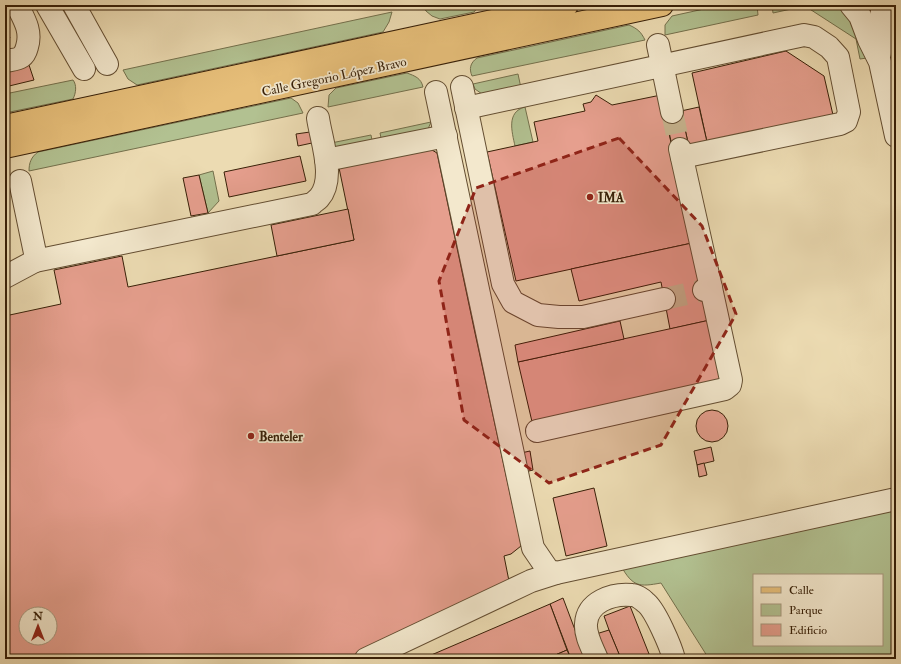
<svg xmlns="http://www.w3.org/2000/svg" width="901" height="664" font-family="'IM FELL Double Pica',serif">
  <style>
    .green { fill: #b2c191; stroke: #74704c; fill-rule: evenodd }
    .building { fill: #e69f8e; stroke: #371f07; fill-rule: evenodd }
    .lines { fill: none; stroke-linecap: round; stroke-linejoin: round }
    .minor-tunnel { stroke: #c8b590; stroke-width: 22; stroke-dasharray: 22 11; stroke-linecap: butt }
    .minor-casing { stroke: #644e32; stroke-width: 24 }
    .major-casing { stroke: #371f07; stroke-width: 24 }
    .minor { stroke: #f3e8cd; stroke-width: 22 }
    .major { stroke: #e6be79; stroke-width: 22 }
    .marked { fill: #8f2418; fill-opacity: 0.2; stroke: #8f2418; stroke-width: 3; stroke-dasharray: 8 5; stroke-linejoin: round }
    .poi-dot { fill: #8f2418; stroke: #f3e8cd; stroke-width: 1.5 }
    .labels { text-anchor: middle; stroke-width: 3.5; stroke-linejoin: round; paint-order: stroke }
    .street-label { font-size: 13px; fill: #371f07; stroke: #f3e8cd }
    .poi-label { font-size: 13px; font-weight: bold; fill: #371f07; stroke: #f3e8cd; text-anchor: start }
  </style>
  <rect width="100%" height="100%" fill="#ecdbb2"/>
  <filter id="stains"><feTurbulence type="fractalNoise" baseFrequency=".005" numOctaves="4"/><feColorMatrix values="0 0 0 0 .2 0 0 0 0 .09 0 0 0 0 .02 0 0 0 .5 -.17"/></filter>
  <radialGradient id="worn" r=".72"><stop offset=".6" stop-color="#630" stop-opacity="0"/><stop offset="1" stop-color="#630" stop-opacity=".3"/></radialGradient>
  <g class="green">
    <path d="M 426,5 L 480,5 L 474,12 L 440,19 L 432,16 L 426,11 L 423,6 Z"/>
    <path d="M 722,5 L 757,5 L 758,15 L 665,35 L 665,25 L 672,16 Z"/>
    <path d="M 772,5 L 838,5 L 850,16 L 867,58 L 860,59 L 856,39 L 805,6 L 773,13 Z"/>
    <path d="M 889,5 L 896,5 L 896,28 L 893,34 L 896,53 L 889,54 Z"/>
    <path d="M 392,12 L 389,22 L 383,32 L 137,85 L 128,79 L 123,70 Z"/>
    <path d="M 629,25 C 638,29 641,32 645,40 L 472,76 C 469,69 470,63 477,58 Z"/>
    <path d="M 407,73 C 415,76 421,78 423,87 L 328,107 L 329,95 L 336,88 Z"/>
    <path d="M 518,74 L 521,88 L 482,94 L 475,89 L 473,84 Z"/>
    <path d="M 73,80 C 77,85 76,93 73,99 L 5,113 L 5,94 Z"/>
    <path d="M 291,98 L 298,103 L 303,113 L 29,171 C 29,163 31,157 38,152 Z"/>
    <path d="M 525,107 L 533,142 L 515,146 C 512,132 506,112 525,107 Z"/>
    <path d="M 431,122 L 428,129 L 382,143 L 380,133 Z"/>
    <path d="M 371,135 L 373,145 L 335,150 L 331,143 Z"/>
    <path d="M 213,171 L 219,201 L 208,213 L 199,175 Z"/>
    <path d="M 896,507 L 896,659 L 709,659 L 661,583 C 639,587 633,587 621,566 ZM 754,575 L 882,575 L 882,645 L 754,645 Z"/>
  </g>
  <g class="building">
    <path d="M 5,28 L 10,38 L 5,40 Z"/>
    <path d="M 786,51 L 824,76 L 833,115 L 707,142 L 692,73 Z"/>
    <path d="M 29,65 L 34,80 L 5,87 L 5,70 Z"/>
    <path d="M 596,95 L 612,105 L 661,95 L 692,243 L 516,281 L 487,152 L 538,141 L 534,122 L 585,111 L 583,104 L 591,102 Z"/>
    <path d="M 699,107 L 707,142 L 689,147 L 681,111 Z"/>
    <path d="M 681,111 L 689,147 L 673,150 L 665,114 Z"/>
    <path d="M 310,132 L 312,143 L 298,146 L 296,134 Z"/>
    <path d="M 427,147 L 437,153 L 475,333 L 520,539 L 521,546 L 511,554 L 504,556 L 509,581 L 346,659 L 5,659 L 5,316 L 61,304 L 54,270 L 122,256 L 128,287 L 354,240 L 338,163 ZM 26,614 L 50,614 L 50,638 L 26,638 Z"/>
    <path d="M 300,156 L 306,181 L 229,197 L 224,172 Z"/>
    <path d="M 199,175 L 208,213 L 191,216 L 183,178 Z"/>
    <path d="M 348,209 L 354,240 L 277,256 L 271,225 Z"/>
    <path d="M 692,243 L 710,320 L 670,329 L 661,282 L 579,301 L 571,269 Z"/>
    <path d="M 710,320 L 724,383 L 533,426 L 518,362 Z"/>
    <path d="M 620,321 L 624,339 L 518,362 L 515,345 Z"/>
    <circle cx="712" cy="426" r="16"/>
    <path d="M 711,447 L 714,461 L 697,465 L 694,451 Z"/>
    <path d="M 530,451 L 533,470 L 525,472 L 521,453 Z"/>
    <path d="M 704,463 L 707,475 L 699,477 L 697,465 Z"/>
    <path d="M 594,488 L 607,546 L 566,556 L 553,498 Z"/>
    <path d="M 563,598 L 586,659 L 571,659 L 550,604 Z"/>
    <path d="M 550,604 L 567,650 L 546,659 L 422,659 Z"/>
    <path d="M 630,606 L 651,659 L 621,659 L 609,630 L 604,616 Z"/>
    <path d="M 609,630 L 619,654 L 606,659 L 596,634 Z"/>
    <path d="M 567,650 L 571,659 L 546,659 Z"/>
  </g>
  <g class="lines">
    <g class="minor-tunnel">
      <path d="M 672,112 L 680,149"/>
      <path d="M 664,299 L 704,290"/>
    </g>
    <g class="minor-casing">
      <g id="minor">
        <path d="M 47,5 L 84,69"/>
        <path d="M 74,5 L 107,64"/>
        <path d="M 851,5 L 860,16 L 869,40 L 880,62 L 896,136"/>
        <path d="M 658,45 L 672,112"/>
        <path d="M 880,53 L 880,23 L 883,5"/>
        <path d="M 5,61 C 9,60 17,60 21,57 C 24,55 26,51 27,47 C 32,31 24,19 17,5"/>
        <path d="M 462,87 L 503,284 L 513,302 L 538,315 L 559,317 L 583,317 L 664,299"/>
        <path d="M 436,92 L 533,548 L 548,570 L 556,573"/>
        <path d="M 466,108 L 804,35 L 814,37 L 829,47 L 838,57 L 849,112 L 846,121 L 840,124 L 682,157"/>
        <path d="M 680,149 L 711,288 L 704,290"/>
        <path d="M 326,160 L 446,136"/>
        <path d="M 35,261 L 312,204 C 314,202 317,200 319,198 C 336,179 321,140 318,118"/>
        <path d="M 5,277 L 35,261 L 35,253 L 20,181"/>
        <path d="M 537,431 L 725,389 L 730,385 L 731,380 L 711,288"/>
        <path d="M 366,659 L 531,581 L 556,573 L 896,499"/>
        <path d="M 597,659 C 593,649 585,636 586,624 C 587,602 612,593 632,595 C 636,595 642,599 645,602 C 655,609 671,647 674,659"/>
      </g>
    </g>
    <g class="major-casing">
      <g id="major">
        <path d="M 5,126 L 567,5"/>
        <path d="M 5,147 L 662,5"/>
      </g>
    </g>
    <use href="#minor" class="minor"/>
    <use href="#major" class="major"/>
  </g>
  <path class="marked" d="M 619,138 L 702,226 L 736,314 L 661,445 L 549,483 L 464,420 L 439,281 L 476,188 Z"/>
  <g class="poi-dot">
    <circle cx="590" cy="197" r="4"/>
    <circle cx="251" cy="436" r="4"/>
  </g>
  <g class="labels">
    <g class="street-label">
      <text transform="translate(334 76) rotate(-12)" y="5">Calle Gregorio López Bravo</text>
    </g>
    <g class="poi-label">
      <text x="598" y="202">IMA</text>
      <text x="259" y="441">Benteler</text>
    </g>
  </g>
  <rect width="901" height="664" fill="none" stroke="#ecdbb2" stroke-width="20"/>
  <rect x="6" y="6" width="889" height="652" fill="none" stroke="#371f07" stroke-width="2"/>
  <rect x="10" y="10" width="881" height="644" fill="none" stroke="#371f07"/>
  <rect x="753" y="574" width="130" height="72" fill="#f3e8cd" stroke="#a8987e"/>
  <rect x="761" y="587" width="20" height="6" fill="#e6be79" stroke="#a8987e"/>
  <text x="789" y="594" font-size="12" fill="#371f07">Calle</text>
  <rect x="761" y="604" width="20" height="12" fill="#b2c191" stroke="#a8987e"/>
  <text x="789" y="614" font-size="12" fill="#371f07">Parque</text>
  <rect x="761" y="624" width="20" height="12" fill="#e69f8e" stroke="#a8987e"/>
  <text x="789" y="634" font-size="12" fill="#371f07">Edificio</text>
  <g transform="translate(38 626)"><circle r="19" fill="#f3e8cd" stroke="#a8987e"/>
  <path d="M0-3L7 15L0 10L-7 15Z" fill="#8f2418"/>
  <text y="-6" font-size="11" font-weight="bold" text-anchor="middle" fill="#371f07">N</text>
  </g>
  <rect width="100%" height="100%" filter="url(#stains)"/>
  <rect width="100%" height="100%" fill="url(#worn)"/>
</svg>
